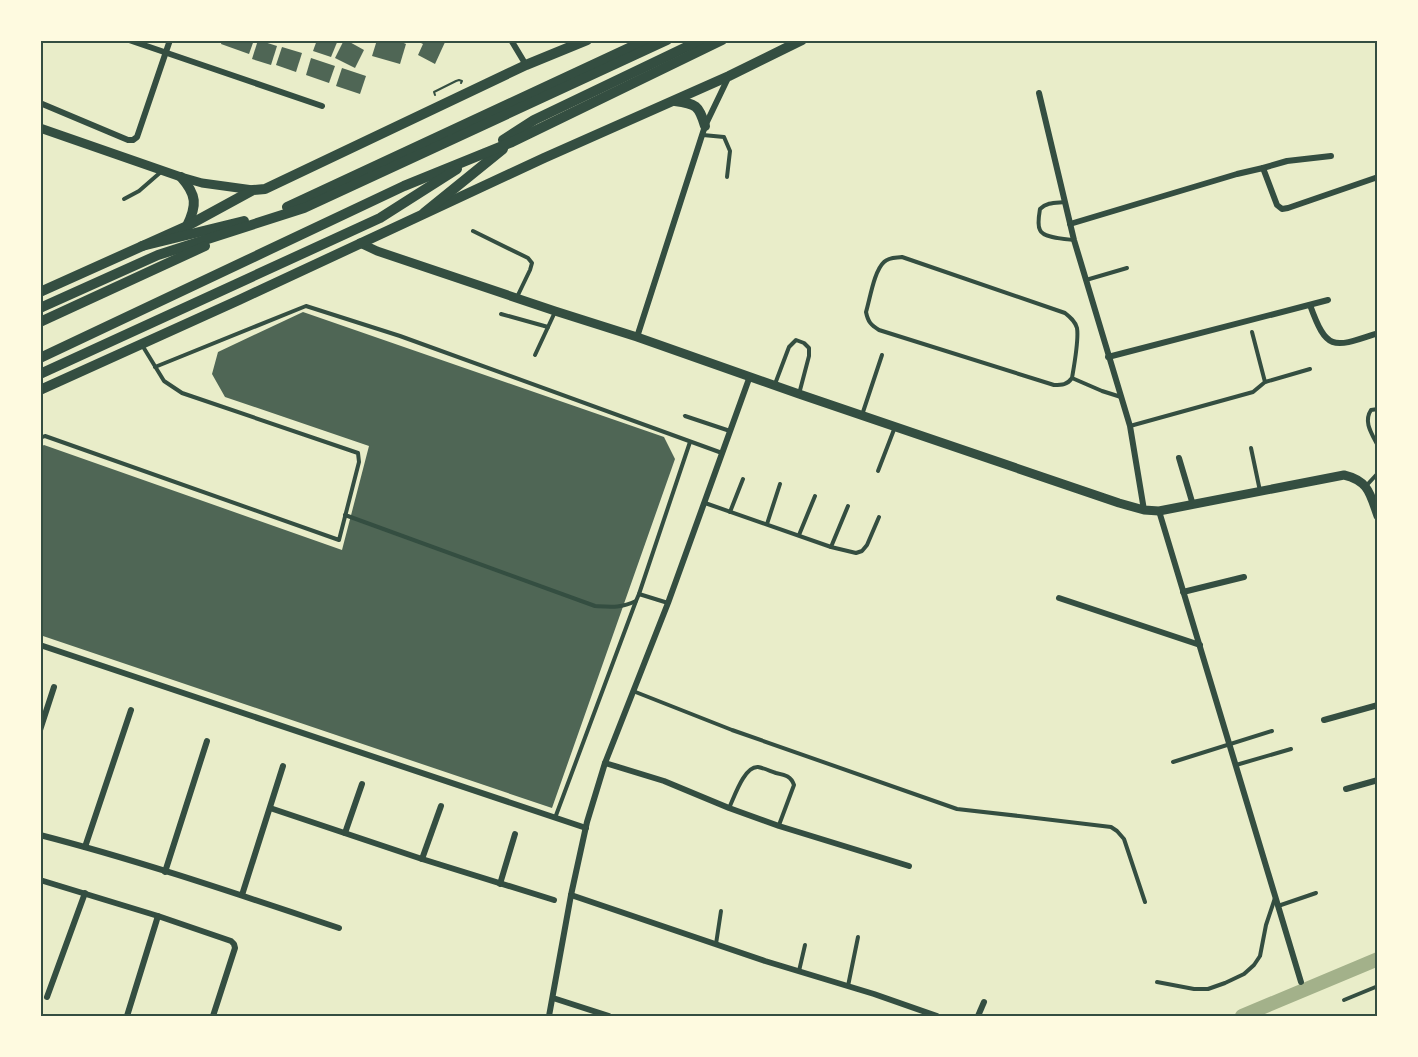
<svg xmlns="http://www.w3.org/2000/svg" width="1418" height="1057" font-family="Commissioner,sans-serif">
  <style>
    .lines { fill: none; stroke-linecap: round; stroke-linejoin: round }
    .canal { stroke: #a3b18a; stroke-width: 14 }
    .building { fill: #4f6655 }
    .path { stroke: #344e41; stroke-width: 2 }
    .service { stroke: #344e41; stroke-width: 4 }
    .minor { stroke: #344e41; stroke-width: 6 }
    .tertiary { stroke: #344e41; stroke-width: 9 }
    .secondary { stroke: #344e41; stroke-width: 10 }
    .primary { stroke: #344e41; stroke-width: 10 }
    .neatline { fill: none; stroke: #344e41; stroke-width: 2 }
  </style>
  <rect width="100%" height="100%" fill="#e9edc9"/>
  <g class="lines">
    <path class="canal" d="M 1242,1016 L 1378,959"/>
  </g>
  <g class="building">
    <path d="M 222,40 L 254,40 L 249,54 L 221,44 Z"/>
    <path d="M 258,40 L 277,46 L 271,65 L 252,59 Z"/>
    <path d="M 317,40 L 338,40 L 331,57 L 313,51 Z"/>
    <path d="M 344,40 L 346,40 L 364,50 L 355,68 L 335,58 Z"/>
    <path d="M 377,40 L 397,40 L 406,44 L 400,64 L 372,56 Z"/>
    <path d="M 415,40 L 446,40 L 435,64 L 418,55 L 423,44 Z"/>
    <path d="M 282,47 L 302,53 L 296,72 L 276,65 Z"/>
    <path d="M 311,58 L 335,66 L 329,83 L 306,75 Z"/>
    <path d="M 342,68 L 366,76 L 360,94 L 336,86 Z"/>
    <path d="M 303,312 L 664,437 L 675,459 L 552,808 L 40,635 L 40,447 L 44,445 L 342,550 L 369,446 L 225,397 L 212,374 L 218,352 Z"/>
  </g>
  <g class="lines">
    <path class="path" d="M 435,95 L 434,92 L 456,81 L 459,80 L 462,81 L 461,83"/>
    <g class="service">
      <path d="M 703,135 L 724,137 L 730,151 L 727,177"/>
      <path d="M 124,199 L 139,191 L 162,171"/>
      <path d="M 1065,202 C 1055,203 1047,202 1040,209 C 1039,215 1037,225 1040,230 C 1043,238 1065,239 1074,240"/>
      <path d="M 473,231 L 528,258 L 532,263 L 530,270 L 517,297"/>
      <path d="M 1086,280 L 1127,268"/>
      <path d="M 501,314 L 548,327"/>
      <path d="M 535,355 L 555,312"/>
      <path d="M 155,367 L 306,306 L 400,336 L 722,453"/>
      <path d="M 1072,378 C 1067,385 1062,385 1054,385 L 879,330 C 871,325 868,322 866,312 C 870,299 874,271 884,262 C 889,257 896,258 902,257 L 1065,313 C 1070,317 1075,321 1077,328 C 1079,340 1074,366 1072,378 L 1102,391 L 1121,397"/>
      <path d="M 1265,382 L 1310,369"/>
      <path d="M 775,384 L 789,347 L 796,340 L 804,343 L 809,348 L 809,356 L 799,394"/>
      <path d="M 1378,409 L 1371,410 C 1363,422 1372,434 1378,446"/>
      <path d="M 862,415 L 882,355"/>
      <path d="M 685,416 L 730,431"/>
      <path d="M 1130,426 L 1253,392 L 1265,382 L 1252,332"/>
      <path d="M 40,438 L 45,436 L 339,540 L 359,462 L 358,453 L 182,393 L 164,381 L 142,345"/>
      <path d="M 1251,448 L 1260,491"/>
      <path d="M 878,471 L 895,427"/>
      <path d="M 1366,486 L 1378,473"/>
      <path d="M 705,503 L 831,547 L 856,553 L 862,551 L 867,545 L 879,517"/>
      <path d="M 730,512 L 743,479"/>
      <path d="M 345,515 L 595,606 C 612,607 621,608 636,601 L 639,594 L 668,603"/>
      <path d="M 767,524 L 780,484"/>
      <path d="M 799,535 L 815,496"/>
      <path d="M 831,547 L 848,506"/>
      <path d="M 639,594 L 690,442"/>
      <path d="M 633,691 L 732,730 L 957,809 L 1019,816 L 1111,827 L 1117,831 L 1124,839 L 1145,902"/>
      <path d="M 1173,762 L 1272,731"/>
      <path d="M 1236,765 L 1291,749"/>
      <path d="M 729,808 C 734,798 744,766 758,767 C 764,768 770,771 776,773 C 785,775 791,776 794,785 L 779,825"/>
      <path d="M 555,818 L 636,601"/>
      <path d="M 1278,906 L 1316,893"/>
      <path d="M 716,944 L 721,911"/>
      <path d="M 799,971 L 805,945"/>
      <path d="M 1157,982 L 1194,989 L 1208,989 L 1225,983 L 1244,974 L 1254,965 L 1260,956 L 1266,925 L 1275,898"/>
      <path d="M 848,986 L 858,937"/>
      <path d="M 1344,1000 L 1378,986"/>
    </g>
    <g class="minor">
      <path d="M 129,40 L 322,106"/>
      <path d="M 511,40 L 526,65"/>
      <path d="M 1039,93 L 1074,240 L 1130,426 L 1144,510"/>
      <path d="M 40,103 L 128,140 L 133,140 L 137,137 L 170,40"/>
      <path d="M 1263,168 L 1287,161 L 1331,156"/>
      <path d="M 1070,224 L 1237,174 L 1263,168 L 1277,205 L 1282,209 L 1288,208 L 1378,177"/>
      <path d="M 1310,305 C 1327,352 1333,348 1378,333"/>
      <path d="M 637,337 L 705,126 L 729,76"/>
      <path d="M 1108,357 L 1328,300"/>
      <path d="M 1179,458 L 1193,505"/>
      <path d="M 1159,511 L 1301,982"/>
      <path d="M 1183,592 L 1244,577"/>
      <path d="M 1059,598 L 1200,645"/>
      <path d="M 40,645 L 586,828"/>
      <path d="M 1324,720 L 1378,705"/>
      <path d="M 40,730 L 54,687"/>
      <path d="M 605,763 L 664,781 L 729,808 L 779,826 L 909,866"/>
      <path d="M 1346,789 L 1378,780"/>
      <path d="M 270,808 L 422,859 L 554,900"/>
      <path d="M 345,833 L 362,784"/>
      <path d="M 40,835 C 141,861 240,895 339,928"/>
      <path d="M 85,847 L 131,710"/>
      <path d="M 422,859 L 441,806"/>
      <path d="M 165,872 L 207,741"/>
      <path d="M 40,880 L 158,916 L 231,941 L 234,944 L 235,948 L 213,1016"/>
      <path d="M 500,884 L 515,834"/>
      <path d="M 242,895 L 283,766"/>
      <path d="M 571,895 L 765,961 L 874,994 L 937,1016"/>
      <path d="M 47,997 L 85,893"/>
      <path d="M 553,998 L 609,1016"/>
      <path d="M 127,1016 L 158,916"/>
      <path d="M 549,1016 L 571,895 L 587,822 L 605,763 L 668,603 L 750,376"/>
      <path d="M 978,1016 L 984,1002"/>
    </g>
    <g class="tertiary">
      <path d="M 40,128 L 181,177 L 202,183 L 253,190"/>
      <path d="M 360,243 L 377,251 L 555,311 L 637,337 L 799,394 L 1119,503 L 1144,510 L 1159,511 L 1344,475 C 1369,481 1370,494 1378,516"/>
    </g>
    <g class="secondary">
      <path d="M 675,101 C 696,104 699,105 705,126"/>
      <path d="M 181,177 C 197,195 197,205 187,226"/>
      <path d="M 40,292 L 187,226 L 253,190 L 265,189 L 526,65 L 587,40"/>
      <path d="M 40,390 L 239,300 L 544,158 L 729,76 L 802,40"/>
    </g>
    <g class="primary">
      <path d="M 503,140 L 534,120 L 701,40"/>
      <path d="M 287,207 L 646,40"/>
      <path d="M 424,213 L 503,149"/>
      <path d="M 142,246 L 244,221"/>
      <path d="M 40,308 L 158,255 L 304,208 L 667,40"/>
      <path d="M 40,322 L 205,246"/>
      <path d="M 40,358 L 404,186 L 512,142 L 722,40"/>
      <path d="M 40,374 L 380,218 L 457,169"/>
    </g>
  </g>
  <rect width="1418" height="1057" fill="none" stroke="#fefae0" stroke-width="84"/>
  <rect x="42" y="42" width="1334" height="973" class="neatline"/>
</svg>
